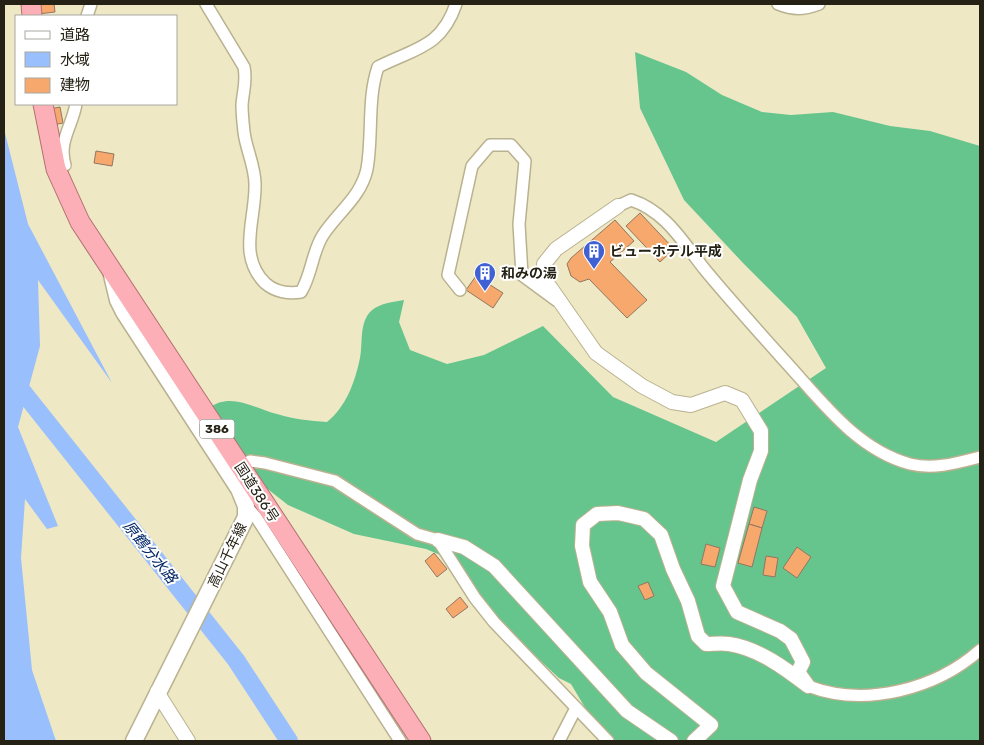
<svg xmlns="http://www.w3.org/2000/svg" width="984" height="745" font-family="Rubik,'Noto Sans JP',sans-serif">
  <style>
    .forest { fill: #66c48d }
    .water { fill: #99bffc }
    .lines { fill: none; stroke-linecap: round; stroke-linejoin: round }
    .river { stroke: #99bffc; stroke-width: 18 }
    .building { fill: #f7a86c; stroke: #927661 }
    .minor-casing { stroke: #b9b290; stroke-width: 14 }
    .tertiary-casing { stroke: #b9b290; stroke-width: 16 }
    .secondary-casing { stroke: #b9b290; stroke-width: 19 }
    .trunk-casing { stroke: #b17171; stroke-width: 21 }
    .minor { stroke: #fff; stroke-width: 11 }
    .tertiary { stroke: #fff; stroke-width: 14 }
    .secondary { stroke: #fff; stroke-width: 16 }
    .trunk { stroke: #fcafb6; stroke-width: 19 }
    .labels { text-anchor: middle; stroke-width: 4; stroke-linejoin: round; paint-order: stroke }
    .shield { fill: #fff; stroke: #66645b; stroke-width: 1 }
    .shield-label { font-size: 12px; font-weight: bold; fill: #252215 }
    .poi-label { font-size: 14px; font-weight: bold; fill: #252215; stroke: #fff; text-anchor: start }
    .street-label { font-size: 14px; fill: #252215; stroke: #fff }
    .water-label { font-size: 15px; font-style: italic; fill: #002666; stroke: #fff }
  </style>
  <rect width="100%" height="100%" fill="#efe8c4"/>
  <path class="forest" d="M 635,52 L 686,72 L 722,95 L 762,112 L 791,115 L 833,112 L 890,126 L 930,131 L 980,146 L 980,741 L 600,741 L 593,721 L 571,684 L 559,678 L 519,641 L 445,557 L 426,549 L 354,534 L 288,505 L 246,472 L 208,409 C 229,391 254,408 277,414 C 293,419 310,421 327,422 C 346,407 355,382 360,358 C 363,343 359,323 371,311 C 380,303 393,302 404,300 L 399,322 L 410,350 L 447,364 L 484,355 L 543,326 L 613,397 L 716,442 L 826,368 L 797,317 L 744,264 L 684,200 L 640,108 Z"/>
  <path class="water" d="M 4,129 L 28,224 L 112,383 L 38,280 L 40,346 L 18,427 L 58,526 L 47,529 L 25,499 L 21,558 L 32,670 L 56,741 L 4,741 Z"/>
  <g class="lines">
    <path class="river" d="M 4,368 L 236,660 L 289,741"/>
  </g>
  <g class="building">
    <path d="M 37,4 L 54,4 L 55,12 L 38,14 Z"/>
    <path d="M 60,107 L 63,123 L 53,125 L 49,109 Z"/>
    <path d="M 96,151 L 114,154 L 112,166 L 94,163 Z"/>
    <path d="M 640,213 L 674,249 L 660,262 L 626,226 Z"/>
    <path d="M 615,220 L 634,241 L 610,262 L 647,300 L 627,318 L 589,279 L 580,282 L 571,276 L 567,264 L 571,258 Z"/>
    <path d="M 476,276 L 503,293 L 493,308 L 466,290 Z"/>
    <path d="M 754,507 L 767,511 L 762,528 L 749,524 Z"/>
    <path d="M 749,524 L 762,528 L 752,567 L 738,563 Z"/>
    <path d="M 706,544 L 720,548 L 715,567 L 701,564 Z"/>
    <path d="M 797,547 L 811,557 L 797,578 L 783,568 Z"/>
    <path d="M 434,553 L 447,569 L 437,577 L 425,561 Z"/>
    <path d="M 766,556 L 778,558 L 775,577 L 763,575 Z"/>
    <path d="M 648,582 L 654,596 L 645,600 L 638,586 Z"/>
    <path d="M 460,597 L 468,607 L 453,618 L 446,609 Z"/>
  </g>
  <g class="lines">
    <g class="minor-casing">
      <g id="minor">
        <path d="M 206,4 L 244,67 C 247,81 243,91 242,105 C 242,113 243,123 244,132 C 246,149 255,166 255,184 C 256,219 237,255 265,283 C 275,292 289,294 301,292 C 312,274 312,252 323,235 C 338,212 361,197 367,169 C 373,135 367,99 378,67 C 415,48 441,48 456,4"/>
        <path d="M 778,4 C 793,10 803,10 819,4"/>
        <path d="M 87,16 L 91,4"/>
        <path d="M 56,169 L 65,165 C 58,141 72,127 76,104"/>
        <path d="M 618,206 L 631,200 C 666,211 684,244 706,271 C 731,301 757,330 783,359 C 820,399 855,449 910,464 C 933,470 957,463 980,457"/>
        <path d="M 460,290 L 448,275 L 472,166 L 490,145 L 511,145 L 525,161 L 519,224 L 522,275 L 556,300"/>
        <path d="M 240,466 L 250,461 L 265,463 L 335,481 L 417,534 L 438,540 L 475,598 L 494,622 L 608,741"/>
        <path d="M 246,506 L 256,517 L 400,741"/>
        <path d="M 808,686 C 865,708 936,689 980,650"/>
        <path d="M 559,741 L 576,708"/>
      </g>
    </g>
    <g class="tertiary-casing">
      <g id="tertiary">
        <path d="M 618,206 L 556,249 L 544,264 L 545,280 L 596,353 L 642,386 L 672,402 L 691,405 L 725,393 L 742,400 L 761,431 L 761,451 L 750,480 L 723,586 L 737,612 L 780,631 L 791,639 L 803,662 L 798,672 L 808,686 C 786,669 758,648 729,644 C 722,643 713,644 706,644 L 698,636 L 688,601 L 673,569 L 661,535 L 644,519 L 618,513 L 597,514 L 583,525 L 582,546 L 590,582 L 610,612 L 622,645 L 646,673 L 711,725 L 694,741"/>
        <path d="M 438,540 L 464,547 L 494,566 L 627,711 L 671,741"/>
        <path d="M 157,692 L 188,741"/>
      </g>
    </g>
    <g class="secondary-casing">
      <path id="secondary" d="M 112,275 L 118,300 L 124,312 L 239,489 L 246,506 L 246,517 L 134,741"/>
    </g>
    <g class="trunk-casing">
      <g id="trunk">
        <path d="M 31,4 L 32,16"/>
        <path d="M 43,104 L 56,169 L 80,222 L 421,741"/>
      </g>
    </g>
    <use href="#minor" class="minor"/>
    <use href="#tertiary" class="tertiary"/>
    <use href="#secondary" class="secondary"/>
    <use href="#trunk" class="trunk"/>
  </g>
  <defs>
    <g id="building-pin" transform="scale(1.125)"><path d="M0 17L-7.5 6A9.5 9.5 0 1 1 7.5 6Z" fill="#3f61d3" stroke="#fff"/><path d="M-4-6H4V6H1V3H-1V6H-4ZM-2.5-4.3h1.7v1.8h-1.7ZM.8-4.3h1.7v1.8H.8ZM-2.5-1h1.7V.8h-1.7ZM.8-1h1.7V.8H.8Z" fill="#fff"/></g>
  </defs>
  <g fill-rule="evenodd">
    <use href="#building-pin" x="594" y="251"/>
    <use href="#building-pin" x="485" y="273"/>
  </g>
  <g class="labels">
    <rect class="shield" x="199.5" y="419.5" width="35" height="19" rx="4"/>
    <g class="shield-label">
      <text x="217" y="433">386</text>
    </g>
    <g class="poi-label">
      <text x="610" y="256">ビューホテル平成</text>
      <text x="501" y="278">和みの湯</text>
    </g>
    <g class="street-label">
      <text transform="translate(257 492) rotate(57)" y="5">国道386号</text>
      <text transform="translate(227 555) rotate(-64)" y="5">高山千年線</text>
    </g>
    <g class="water-label">
      <text transform="translate(150 552) rotate(51)" y="5">原鶴分水路</text>
    </g>
  </g>
  <rect width="984" height="745" fill="none" stroke="#252215" stroke-width="10"/>
  <rect x="15" y="15" width="162" height="90" fill="#ffffff" stroke="#a8a7a1"/>
  <rect x="25" y="31" width="25" height="8" fill="#ffffff" stroke="#a8a7a1"/>
  <text x="60" y="40" font-size="15" fill="#252215">道路</text>
  <rect x="25" y="52" width="25" height="15" fill="#99bffc" stroke="#a8a7a1"/>
  <text x="60" y="65" font-size="15" fill="#252215">水域</text>
  <rect x="25" y="78" width="25" height="15" fill="#f7a86c" stroke="#a8a7a1"/>
  <text x="60" y="90" font-size="15" fill="#252215">建物</text>
</svg>
